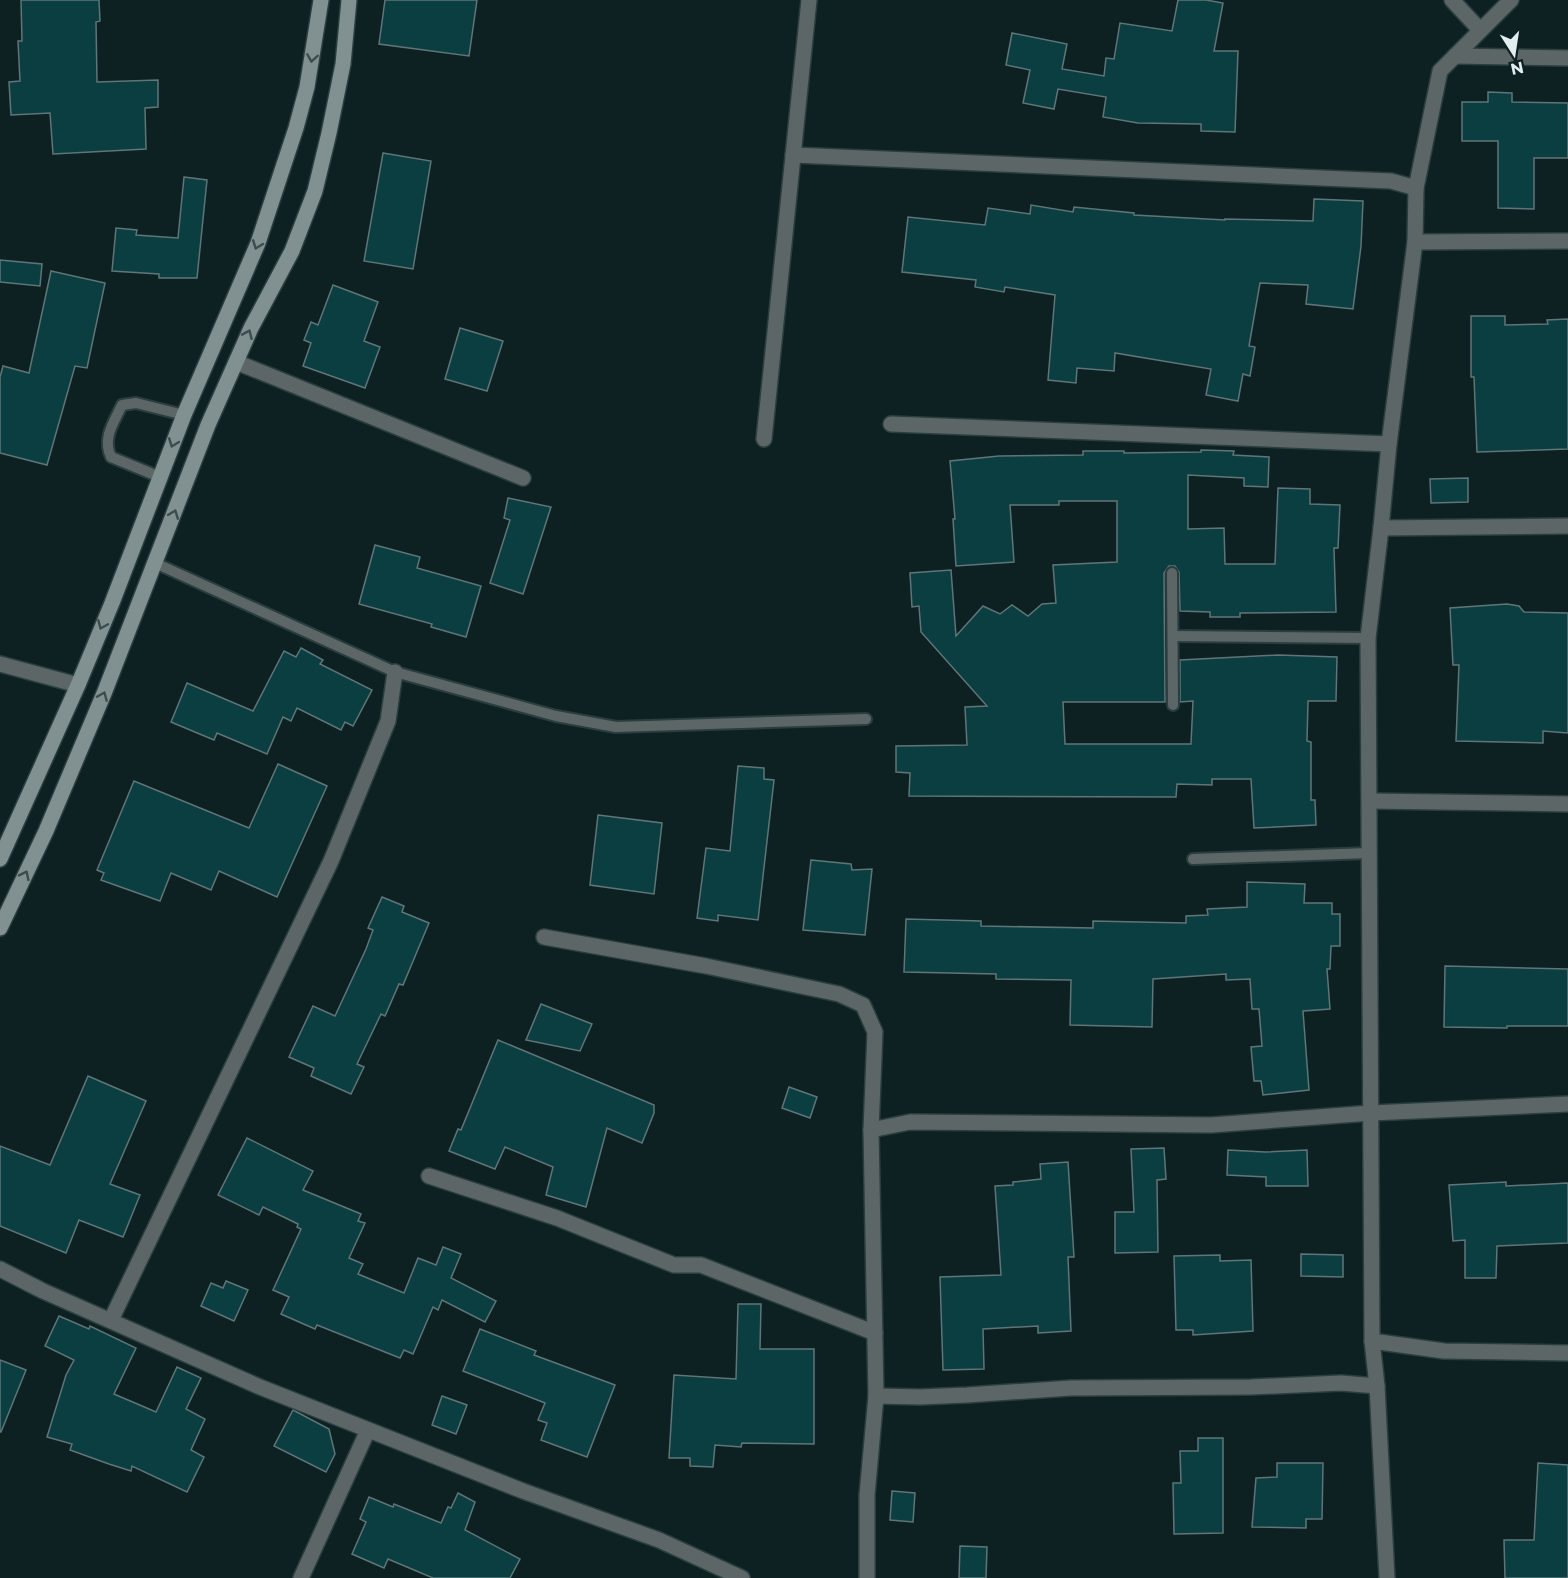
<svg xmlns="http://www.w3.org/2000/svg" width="1568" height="1578" font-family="Montserrat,sans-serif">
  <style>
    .building { fill: #0a3e41; stroke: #607577; stroke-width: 1.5 }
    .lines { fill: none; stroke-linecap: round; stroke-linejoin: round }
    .lane-casing { stroke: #2b3e3f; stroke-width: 14 }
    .street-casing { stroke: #2b3e3f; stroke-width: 18 }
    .secondary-casing { stroke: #2b3e3f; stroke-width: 18 }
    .lane { stroke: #5d6667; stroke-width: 10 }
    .street { stroke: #5d6667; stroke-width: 15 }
    .secondary { stroke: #819091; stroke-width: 15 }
    .oneway { stroke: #3b4d4e }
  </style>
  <rect width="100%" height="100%" fill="#0d2122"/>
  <g class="building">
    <path d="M 21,0 L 99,0 L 100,21 L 96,22 L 97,82 L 158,80 L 158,107 L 145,108 L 146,149 L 53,154 L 50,113 L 11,115 L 9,82 L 20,81 L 18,41 L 22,41 Z"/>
    <path d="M 385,0 L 477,0 L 469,56 L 379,44 Z"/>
    <path d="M 1178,0 L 1206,0 L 1223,3 L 1214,51 L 1238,51 L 1235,132 L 1201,131 L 1201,124 L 1138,123 L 1103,117 L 1106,97 L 1058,89 L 1054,109 L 1023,103 L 1030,70 L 1006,65 L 1012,33 L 1067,44 L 1062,69 L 1104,76 L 1106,58 L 1114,59 L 1120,23 L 1172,31 Z"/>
    <path d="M 1488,92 L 1512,93 L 1512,102 L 1568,103 L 1568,158 L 1534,158 L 1534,209 L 1498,208 L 1498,141 L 1462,141 L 1462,102 L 1488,102 Z"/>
    <path d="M 383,153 L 431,161 L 413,269 L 364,261 Z"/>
    <path d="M 184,177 L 207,180 L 197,278 L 159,278 L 159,274 L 112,271 L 116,228 L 137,230 L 136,235 L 178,238 Z"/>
    <path d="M 1314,199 L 1363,201 L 1361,246 L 1353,309 L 1306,304 L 1308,285 L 1260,283 L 1249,346 L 1255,347 L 1250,376 L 1243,374 L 1238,401 L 1206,395 L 1211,369 L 1115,353 L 1114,371 L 1077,368 L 1076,383 L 1048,380 L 1055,295 L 1005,287 L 1004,292 L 975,287 L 976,280 L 902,272 L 908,217 L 985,225 L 988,208 L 1030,214 L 1031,205 L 1073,212 L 1074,207 L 1134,213 L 1134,215 L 1225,220 L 1225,219 L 1313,221 Z"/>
    <path d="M 0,260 L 42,264 L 40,286 L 0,282 Z"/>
    <path d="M 51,271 L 105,283 L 87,368 L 75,366 L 47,465 L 0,453 L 0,377 L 3,366 L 29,373 Z"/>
    <path d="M 333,285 L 378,302 L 364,341 L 380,347 L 365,388 L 303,366 L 311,343 L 304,340 L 311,322 L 318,325 Z"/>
    <path d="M 1471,316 L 1505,316 L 1505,325 L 1548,324 L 1547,320 L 1568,319 L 1568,449 L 1477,452 L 1474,377 L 1471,377 Z"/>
    <path d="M 460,328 L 503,341 L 487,391 L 445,379 Z"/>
    <path d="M 1201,450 L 1234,451 L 1233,455 L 1269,457 L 1268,487 L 1244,486 L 1244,478 L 1188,475 L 1188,529 L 1224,528 L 1225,564 L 1275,564 L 1278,488 L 1310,489 L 1310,504 L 1340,505 L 1338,548 L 1334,548 L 1336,612 L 1240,613 L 1240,617 L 1210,617 L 1210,612 L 1180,611 L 1179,572 L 1175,566 L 1169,566 L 1164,573 L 1165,702 L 1063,702 L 1065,744 L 1191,744 L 1193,701 L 1180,702 L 1180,660 L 1278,655 L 1337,657 L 1336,701 L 1308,701 L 1307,741 L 1311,742 L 1311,800 L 1315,800 L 1316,825 L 1254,828 L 1251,779 L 1212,779 L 1212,785 L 1177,784 L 1176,797 L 909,796 L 910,773 L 896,772 L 896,746 L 967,745 L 965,707 L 987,706 L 921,632 L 919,606 L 912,607 L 910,573 L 951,570 L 956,636 L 983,606 L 1000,614 L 1012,605 L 1028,616 L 1042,604 L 1056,603 L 1053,565 L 1117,562 L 1117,501 L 1059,501 L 1059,505 L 1010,505 L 1014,562 L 956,566 L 953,519 L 955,519 L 950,461 L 999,456 L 1083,455 L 1083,451 L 1124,451 L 1124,453 L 1201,452 Z"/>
    <path d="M 1468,478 L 1468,502 L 1431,503 L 1430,479 Z"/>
    <path d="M 508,498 L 551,507 L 523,594 L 490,583 L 510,520 L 504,518 Z"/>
    <path d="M 375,545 L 420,557 L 417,568 L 481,586 L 466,637 L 431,627 L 432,624 L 359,604 Z"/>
    <path d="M 1507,604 L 1519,606 L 1524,612 L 1568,613 L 1568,733 L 1543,731 L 1543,743 L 1456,741 L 1459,665 L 1453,665 L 1450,608 Z"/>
    <path d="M 301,648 L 323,660 L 320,664 L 372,690 L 353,726 L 345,722 L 341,730 L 297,708 L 291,721 L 283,717 L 267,754 L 217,733 L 214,740 L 171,722 L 187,683 L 253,711 L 284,651 L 296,657 Z"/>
    <path d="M 278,764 L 327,786 L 277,897 L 219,871 L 211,890 L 171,873 L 160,901 L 101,880 L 104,873 L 97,870 L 134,781 L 249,828 Z"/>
    <path d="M 738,766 L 764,768 L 764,779 L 774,780 L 758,920 L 718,915 L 718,921 L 697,918 L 706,848 L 730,851 Z"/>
    <path d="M 598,815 L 662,823 L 654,894 L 590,885 Z"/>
    <path d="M 811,860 L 851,864 L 852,870 L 872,869 L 865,935 L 803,930 Z"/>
    <path d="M 1247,882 L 1305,884 L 1304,903 L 1332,903 L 1332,914 L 1340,914 L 1340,946 L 1331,946 L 1330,969 L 1327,969 L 1330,1009 L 1303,1011 L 1309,1090 L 1263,1095 L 1261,1081 L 1254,1081 L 1251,1047 L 1262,1046 L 1259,1009 L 1252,1009 L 1250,979 L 1226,980 L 1226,974 L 1153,979 L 1152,1027 L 1070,1025 L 1071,980 L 996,979 L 996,974 L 904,972 L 906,919 L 981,921 L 981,926 L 1093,928 L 1093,921 L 1186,923 L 1186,916 L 1208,915 L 1207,909 L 1247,907 Z"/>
    <path d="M 382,897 L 404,906 L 402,912 L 429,923 L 403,985 L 399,984 L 385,1016 L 381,1014 L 357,1064 L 364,1067 L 351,1094 L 311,1076 L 314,1068 L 289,1057 L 313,1006 L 335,1016 L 366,949 L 373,930 L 368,928 Z"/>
    <path d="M 1445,966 L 1568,969 L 1568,1026 L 1507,1026 L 1507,1028 L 1444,1027 Z"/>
    <path d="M 541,1004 L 592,1024 L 580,1051 L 526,1040 Z"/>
    <path d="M 498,1040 L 654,1105 L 654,1113 L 642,1143 L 607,1128 L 586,1207 L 546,1195 L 553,1167 L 505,1147 L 495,1169 L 449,1151 L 458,1129 L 461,1130 Z"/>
    <path d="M 88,1076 L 146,1101 L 110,1184 L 140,1195 L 123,1237 L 79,1220 L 66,1253 L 0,1226 L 0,1146 L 50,1165 Z"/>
    <path d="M 789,1087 L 817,1097 L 810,1118 L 782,1108 Z"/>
    <path d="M 247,1138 L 313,1171 L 303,1190 L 361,1214 L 358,1221 L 365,1223 L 349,1258 L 363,1264 L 358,1274 L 404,1293 L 418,1258 L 436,1265 L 443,1247 L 461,1254 L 451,1278 L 496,1301 L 485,1322 L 442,1300 L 438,1310 L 433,1307 L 413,1354 L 404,1350 L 400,1358 L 317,1325 L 315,1329 L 281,1314 L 289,1297 L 273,1290 L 301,1229 L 297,1227 L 298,1224 L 263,1207 L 259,1215 L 218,1195 Z"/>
    <path d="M 1164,1148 L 1166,1179 L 1157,1180 L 1158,1252 L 1115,1253 L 1115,1212 L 1134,1212 L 1131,1149 Z"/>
    <path d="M 1228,1150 L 1265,1152 L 1307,1150 L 1308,1186 L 1266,1186 L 1266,1177 L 1227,1175 Z"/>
    <path d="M 1068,1162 L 1074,1257 L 1068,1257 L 1071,1331 L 1038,1333 L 1038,1326 L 983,1329 L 984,1369 L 943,1370 L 940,1277 L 1001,1275 L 995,1186 L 1013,1185 L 1013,1182 L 1041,1179 L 1040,1164 Z"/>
    <path d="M 1506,1182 L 1506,1186 L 1568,1183 L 1568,1243 L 1497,1246 L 1496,1278 L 1465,1278 L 1465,1240 L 1453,1241 L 1449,1185 Z"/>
    <path d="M 1301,1254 L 1343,1255 L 1343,1277 L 1301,1276 Z"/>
    <path d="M 1220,1255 L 1220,1261 L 1251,1260 L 1253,1331 L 1193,1335 L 1193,1330 L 1176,1330 L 1174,1256 Z"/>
    <path d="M 226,1281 L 248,1290 L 234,1321 L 201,1306 L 211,1283 L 223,1288 Z"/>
    <path d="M 738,1304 L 761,1304 L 760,1349 L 814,1349 L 814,1444 L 742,1443 L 741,1447 L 715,1445 L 713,1467 L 690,1466 L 690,1458 L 669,1458 L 674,1375 L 736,1379 Z"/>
    <path d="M 59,1316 L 89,1329 L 90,1326 L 136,1348 L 114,1394 L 156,1412 L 177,1367 L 201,1378 L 186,1409 L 205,1419 L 191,1450 L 204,1457 L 187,1492 L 132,1466 L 131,1471 L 109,1464 L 70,1450 L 72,1444 L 47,1437 L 66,1375 L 74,1360 L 45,1346 Z"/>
    <path d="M 480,1329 L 536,1351 L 534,1355 L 615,1385 L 587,1457 L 541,1440 L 547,1423 L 538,1420 L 545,1403 L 463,1371 Z"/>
    <path d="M 0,1360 L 26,1370 L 1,1432 L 0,1432 Z"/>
    <path d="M 442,1396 L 467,1405 L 456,1434 L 432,1425 Z"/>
    <path d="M 293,1410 L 329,1429 L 335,1454 L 326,1472 L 274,1446 Z"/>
    <path d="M 1198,1438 L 1223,1438 L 1223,1533 L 1174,1534 L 1173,1483 L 1181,1483 L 1180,1451 L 1198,1451 Z"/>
    <path d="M 1277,1463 L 1323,1463 L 1322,1519 L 1306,1519 L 1306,1528 L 1252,1527 L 1256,1478 L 1277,1477 Z"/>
    <path d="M 1538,1463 L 1568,1465 L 1568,1578 L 1505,1578 L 1504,1540 L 1534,1540 Z"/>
    <path d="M 892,1491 L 915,1493 L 913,1522 L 890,1520 Z"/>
    <path d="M 458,1493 L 475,1502 L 465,1530 L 520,1559 L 510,1578 L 433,1578 L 388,1559 L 384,1568 L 352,1554 L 366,1522 L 360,1519 L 369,1497 L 393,1507 L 394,1504 L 441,1523 L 448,1507 L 451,1508 Z"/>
    <path d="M 960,1546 L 987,1547 L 986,1578 L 959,1578 Z"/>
  </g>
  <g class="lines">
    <g class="lane-casing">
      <g id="lane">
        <path d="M 160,477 L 111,457 C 102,438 114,422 122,405 L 136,403 L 184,415"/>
        <path d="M 155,563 L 395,672 L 556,716 L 616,727 L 866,719"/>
        <path d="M 1172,573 L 1173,705"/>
        <path d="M 1173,636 L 1368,638"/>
        <path d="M 1193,859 L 1370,853"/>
      </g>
    </g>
    <g class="street-casing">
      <g id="street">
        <path d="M 1452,0 L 1480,30"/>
        <path d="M 1455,56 L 1568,58"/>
        <path d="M 793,155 L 1391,181 L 1416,188"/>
        <path d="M 1415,242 L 1568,241"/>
        <path d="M 236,362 L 523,478"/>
        <path d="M 891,424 L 1389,444"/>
        <path d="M 764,439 L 809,0"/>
        <path d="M 1381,528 L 1568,526"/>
        <path d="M 0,664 L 78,685"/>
        <path d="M 1370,801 L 1568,804"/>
        <path d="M 544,937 L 706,966 L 839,994 L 863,1005 L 875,1032 L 871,1130 L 876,1396"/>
        <path d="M 871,1130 L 910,1122 L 1211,1125 L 1371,1113 L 1568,1104"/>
        <path d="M 429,1176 L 557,1218 L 674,1265 L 701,1265 L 875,1333"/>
        <path d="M 0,1269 L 43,1291 L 260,1387 L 523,1491 L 659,1540 L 742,1578"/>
        <path d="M 111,1320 L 331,861 L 388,721 L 395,672"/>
        <path d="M 1372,1341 L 1444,1351 L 1568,1353"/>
        <path d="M 301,1578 L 368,1430"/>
        <path d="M 867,1578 L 867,1495 L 876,1396 L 920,1397 L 967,1395 L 1071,1388 L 1251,1387 L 1341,1383 L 1377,1386"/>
        <path d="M 1387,1578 L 1377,1386 L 1372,1341 L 1368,638 L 1381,528 L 1389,444 L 1415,242 L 1416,188 L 1440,71 L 1511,0"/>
      </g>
    </g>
    <g class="secondary-casing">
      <g id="secondary">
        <path d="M 0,859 L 78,685 L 112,603 L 184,415 L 258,243 L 296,128 L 307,87 L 321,0"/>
        <path d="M 0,928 L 46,831 L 105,691 L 208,425 L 251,328 L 292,251 L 315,191 L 329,133 L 343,64 L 349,0"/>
      </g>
    </g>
    <use href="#lane" class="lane"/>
    <use href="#street" class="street"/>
    <use href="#secondary" class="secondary"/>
  </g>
  <defs><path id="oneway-chevron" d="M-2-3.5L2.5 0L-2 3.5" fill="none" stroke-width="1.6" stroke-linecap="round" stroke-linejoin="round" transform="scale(1.5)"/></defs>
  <g class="oneway">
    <use href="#oneway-chevron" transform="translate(312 58) rotate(99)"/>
    <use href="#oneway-chevron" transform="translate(257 245) rotate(111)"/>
    <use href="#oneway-chevron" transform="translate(248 334) rotate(-66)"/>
    <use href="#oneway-chevron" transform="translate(173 443) rotate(111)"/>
    <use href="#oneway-chevron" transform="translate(174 514) rotate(-69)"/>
    <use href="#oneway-chevron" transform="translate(102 625) rotate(113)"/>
    <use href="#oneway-chevron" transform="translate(103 696) rotate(-67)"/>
    <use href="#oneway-chevron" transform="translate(25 875) rotate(-64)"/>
  </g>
  <g transform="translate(1514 54) rotate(168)" stroke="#0d2122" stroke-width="4.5" paint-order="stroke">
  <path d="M0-4.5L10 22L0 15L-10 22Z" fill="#e2eeef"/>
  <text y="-9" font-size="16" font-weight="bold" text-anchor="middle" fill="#e2eeef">N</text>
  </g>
</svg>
